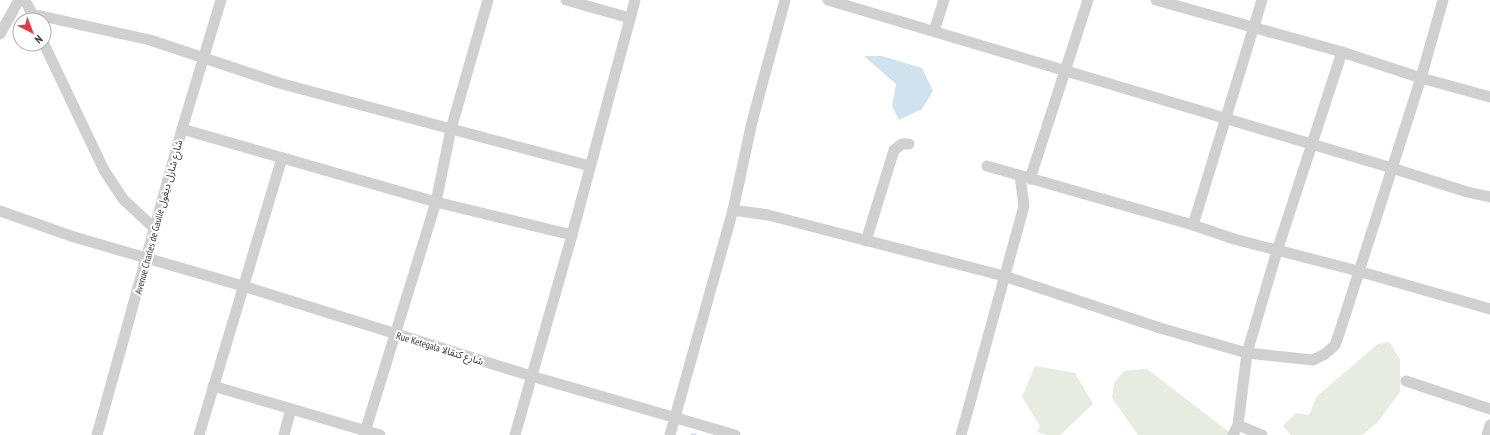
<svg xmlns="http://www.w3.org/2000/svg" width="1490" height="435" font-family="'PT Sans Narrow','Noto Sans Arabic',sans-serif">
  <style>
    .green { fill: #e6ecdf }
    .water { fill: #cfe2ee }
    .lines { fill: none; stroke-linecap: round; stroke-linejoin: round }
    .stream { stroke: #cfe2ee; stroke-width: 3.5 }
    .minor { stroke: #d0d0d0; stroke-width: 11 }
    .labels { text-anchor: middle; stroke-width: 4; stroke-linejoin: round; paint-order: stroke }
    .street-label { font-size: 10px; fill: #333; stroke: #fff }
  </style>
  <rect width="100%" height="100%" fill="#fff"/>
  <g class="green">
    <path d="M 1389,342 L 1400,359 L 1400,392 L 1378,422 L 1362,435 L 1291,435 L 1283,426 L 1296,413 L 1309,415 L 1317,396 L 1378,344 Z"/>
    <path d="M 1035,366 L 1075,373 L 1093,404 L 1060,435 L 1047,435 L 1037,432 L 1040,426 L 1022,397 Z"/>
    <path d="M 1147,369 L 1233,435 L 1138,435 L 1112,398 L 1114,383 L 1124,371 Z"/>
  </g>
  <path class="water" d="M 864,56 L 882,56 L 922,68 L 933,91 L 922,109 L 899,120 L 892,106 L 896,84 Z"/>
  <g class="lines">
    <path class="stream" d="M 692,435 L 695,435"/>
    <g class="minor">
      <path d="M 25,0 L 35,20"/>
      <path d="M 566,0 L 630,18"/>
      <path d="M 828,0 L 1392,168 L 1467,192 L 1490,197"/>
      <path d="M 1156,0 L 1342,52 L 1421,78 L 1490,97"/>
      <path d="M 32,14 L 150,40 L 279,83 L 590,166"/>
      <path d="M 934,31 L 944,0"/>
      <path d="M 0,34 L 19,0"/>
      <path d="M 44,44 L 104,170 L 123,199 L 154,228"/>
      <path d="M 182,129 L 436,202 L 572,235"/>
      <path d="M 987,166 L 1193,225 L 1234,239 L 1358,271 L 1490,309"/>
      <path d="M 1030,179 L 1088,0"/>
      <path d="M 733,210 L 768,215 L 1004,276 L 1160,328 L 1247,353 L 1313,360 L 1325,354 L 1335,345 L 1339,334 L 1421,78 L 1443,0"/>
      <path d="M 0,211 L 74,237 L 243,286 L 531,376 L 735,435"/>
      <path d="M 1193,225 L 1262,0"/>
      <path d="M 866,241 L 894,150 L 902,144 L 909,144"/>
      <path d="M 1406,381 L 1490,409"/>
      <path d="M 213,386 L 380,435"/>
      <path d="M 1238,425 L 1262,435"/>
      <path d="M 97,435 L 182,129 L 221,0"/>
      <path d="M 199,435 L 282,158"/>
      <path d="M 284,435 L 291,409"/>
      <path d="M 364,435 L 436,202 L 451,129 L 488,0"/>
      <path d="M 515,435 L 572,235 L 635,0"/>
      <path d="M 670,435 L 733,210 L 752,122 L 785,0"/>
      <path d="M 961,435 L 1024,206 L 1020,176"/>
      <path d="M 1233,435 L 1238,425 L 1247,353 L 1277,251 L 1342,52"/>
      <path d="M 1487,435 L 1490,425"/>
    </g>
  </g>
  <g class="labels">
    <g class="street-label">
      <text transform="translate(158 217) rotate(-75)" y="4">Avenue Charles de Gaulle شارع شارل ديغول</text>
      <text transform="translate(440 348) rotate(17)" y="4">Rue Ketegala شارع كتقالا</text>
    </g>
  </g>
  <g transform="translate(32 32) rotate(138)"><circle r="19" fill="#ffffff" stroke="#adadad"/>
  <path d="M0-3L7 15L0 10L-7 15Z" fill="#e63946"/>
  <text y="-6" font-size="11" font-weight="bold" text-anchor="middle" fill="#333333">N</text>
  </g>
</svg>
